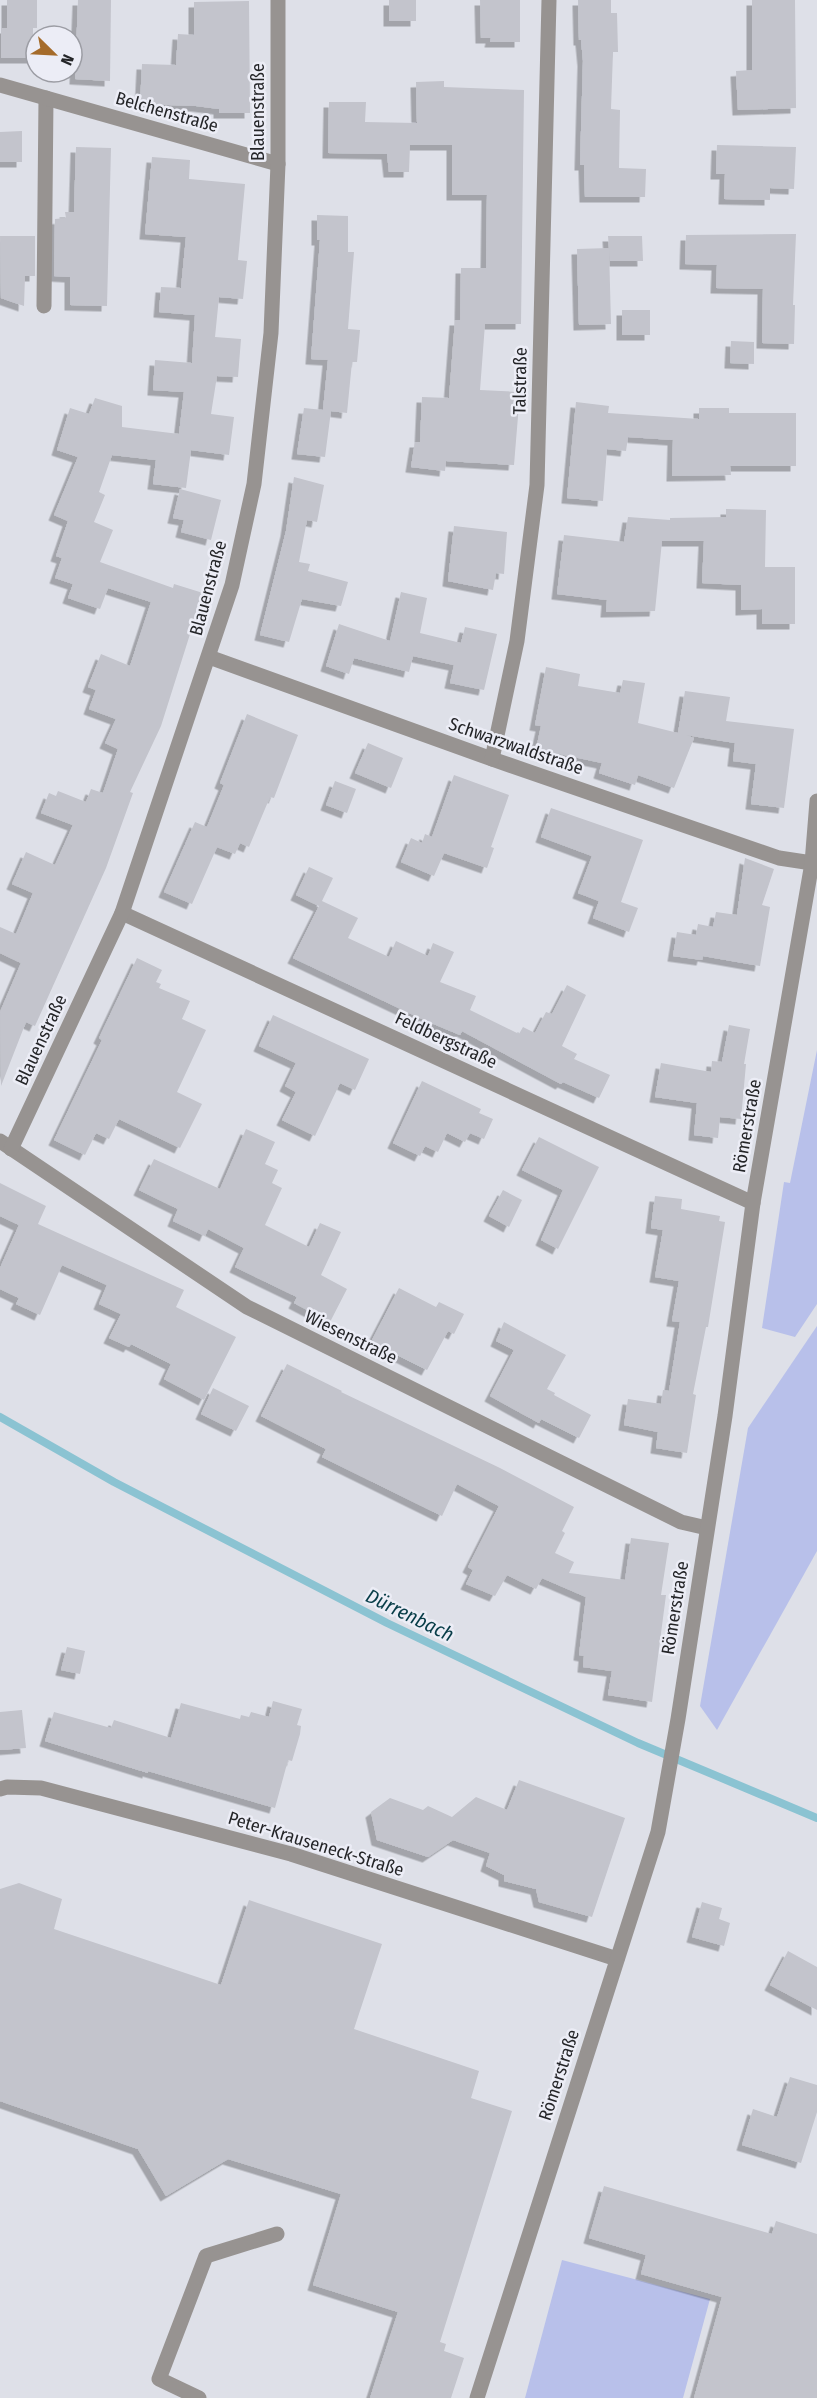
<svg xmlns="http://www.w3.org/2000/svg" width="817" height="2398" font-family="'Fira Sans Condensed',sans-serif">
  <style>
    .green { fill: #b8c0ea }
    .lines { fill: none; stroke-linecap: round; stroke-linejoin: round }
    .stream { stroke: #8bc3d2; stroke-width: 8 }
    .building { fill: #c3c4cc; filter: url(#shadow) }
    .lane { stroke: #979391; stroke-width: 15 }
    .street { stroke: #979391; stroke-width: 15 }
    .labels { text-anchor: middle; stroke-width: 5; stroke-linejoin: round; paint-order: stroke }
    .street-label { font-size: 18px; fill: #242528; stroke: #ecedf6 }
    .water-label { font-size: 20px; font-style: italic; fill: #083d48; stroke: #ecedf6 }
  </style>
  <defs>
    <filter id="shadow"><feDropShadow dx="-5.5" dy="5.5" stdDeviation="0" flood-color="#0004"/></filter>
  </defs>
  <rect width="100%" height="100%" fill="#dee0e8"/>
  <g class="green">
    <path d="M 817,1050 L 817,1304 L 795,1337 L 762,1328 L 784,1182 L 790,1183 Z"/>
    <path d="M 817,1326 L 817,1551 L 717,1730 L 700,1706 L 748,1428 Z"/>
    <path d="M 562,2260 L 710,2299 L 683,2398 L 525,2398 Z"/>
  </g>
  <g class="lines">
    <path class="stream" d="M 0,1417 L 114,1482 L 387,1623 L 638,1743 L 817,1818"/>
  </g>
  <g class="building">
    <path d="M 7,0 L 37,0 L 37,28 L 33,28 L 33,58 L 1,58 L 1,28 L 7,28 Z"/>
    <path d="M 78,0 L 111,0 L 110,81 L 75,79 Z"/>
    <rect x="389" y="0" width="27" height="21"/>
    <path d="M 480,0 L 520,0 L 520,42 L 490,42 L 491,38 L 481,38 Z"/>
    <path d="M 578,0 L 611,0 L 611,13 L 617,13 L 618,52 L 613,52 L 611,109 L 620,110 L 619,168 L 646,169 L 645,197 L 585,197 L 584,165 L 580,165 L 583,61 L 581,40 L 579,40 Z"/>
    <path d="M 752,0 L 795,0 L 796,108 L 738,110 L 736,71 L 752,70 Z"/>
    <path d="M 249,1 L 250,113 L 219,113 L 219,109 L 196,106 L 140,104 L 142,64 L 176,65 L 178,34 L 194,35 L 194,2 Z"/>
    <path d="M 444,81 L 444,87 L 524,90 L 521,324 L 485,324 L 480,390 L 520,392 L 514,465 L 446,461 L 445,471 L 411,467 L 415,442 L 420,442 L 422,397 L 449,398 L 455,320 L 460,320 L 461,268 L 486,268 L 487,195 L 452,195 L 452,145 L 410,145 L 409,172 L 389,172 L 387,154 L 328,153 L 329,102 L 366,102 L 365,122 L 417,123 L 416,82 Z"/>
    <path d="M 22,131 L 22,162 L 0,162 L 0,132 Z"/>
    <path d="M 717,145 L 796,147 L 794,189 L 770,188 L 770,200 L 724,199 L 725,174 L 716,174 Z"/>
    <path d="M 76,147 L 111,148 L 107,306 L 70,305 L 70,277 L 54,276 L 55,219 L 66,218 L 65,212 L 74,212 Z"/>
    <path d="M 152,157 L 190,160 L 189,179 L 245,184 L 238,260 L 247,261 L 243,299 L 219,297 L 215,337 L 241,339 L 238,377 L 217,376 L 211,414 L 234,417 L 229,455 L 191,450 L 186,488 L 153,484 L 156,460 L 112,455 L 99,492 L 105,495 L 94,522 L 113,530 L 100,562 L 173,588 L 174,584 L 203,593 L 161,726 L 130,792 L 133,793 L 106,868 L 35,1026 L 26,1022 L 1,1086 L 0,1012 L 21,963 L 0,953 L 0,927 L 16,934 L 33,893 L 12,884 L 26,852 L 55,865 L 73,825 L 41,813 L 49,793 L 56,796 L 58,791 L 86,802 L 91,789 L 103,793 L 118,749 L 105,743 L 116,719 L 89,709 L 96,690 L 88,687 L 101,654 L 130,666 L 151,602 L 108,588 L 100,609 L 68,598 L 73,584 L 55,578 L 62,558 L 56,556 L 68,521 L 54,515 L 78,457 L 57,450 L 70,408 L 89,414 L 95,398 L 122,406 L 122,427 L 179,434 L 184,392 L 153,390 L 155,360 L 192,363 L 195,315 L 159,312 L 161,287 L 181,288 L 186,237 L 145,234 Z"/>
    <path d="M 317,215 L 348,216 L 348,252 L 354,252 L 348,329 L 360,330 L 357,362 L 352,362 L 347,413 L 331,411 L 325,457 L 297,454 L 304,408 L 323,410 L 328,360 L 311,359 L 320,240 L 317,240 Z"/>
    <path d="M 796,234 L 793,305 L 795,305 L 794,344 L 762,343 L 763,289 L 716,288 L 717,265 L 685,264 L 686,235 Z"/>
    <path d="M 0,236 L 35,236 L 35,276 L 25,276 L 24,306 L 1,298 Z"/>
    <path d="M 608,236 L 642,236 L 643,261 L 610,261 Z"/>
    <path d="M 609,248 L 611,324 L 579,325 L 577,249 Z"/>
    <rect x="622" y="310" width="28" height="25"/>
    <path d="M 731,341 L 754,342 L 754,364 L 730,363 Z"/>
    <path d="M 576,402 L 609,406 L 608,413 L 699,419 L 699,408 L 729,408 L 729,413 L 796,413 L 796,466 L 730,466 L 731,475 L 672,476 L 673,440 L 628,437 L 626,451 L 607,449 L 603,501 L 567,498 Z"/>
    <path d="M 294,477 L 324,485 L 317,522 L 307,520 L 299,562 L 310,564 L 308,571 L 348,582 L 341,606 L 302,599 L 289,642 L 260,635 L 286,531 Z"/>
    <path d="M 180,489 L 221,500 L 211,540 L 181,532 L 184,520 L 173,518 Z"/>
    <path d="M 726,509 L 766,510 L 765,567 L 795,567 L 795,624 L 762,624 L 762,609 L 741,610 L 741,585 L 702,583 L 704,541 L 662,541 L 655,611 L 606,612 L 607,600 L 557,594 L 564,535 L 624,542 L 628,517 L 670,520 L 670,518 L 726,517 Z"/>
    <path d="M 454,526 L 507,532 L 504,574 L 496,573 L 493,590 L 448,581 Z"/>
    <path d="M 401,592 L 427,598 L 420,633 L 461,643 L 465,627 L 497,634 L 484,690 L 450,683 L 454,665 L 413,656 L 409,672 L 354,658 L 349,674 L 326,666 L 339,624 L 390,641 Z"/>
    <path d="M 546,667 L 580,674 L 578,686 L 620,693 L 623,680 L 645,683 L 638,723 L 678,733 L 685,691 L 730,697 L 726,721 L 794,729 L 784,808 L 751,804 L 756,764 L 733,761 L 735,743 L 686,735 L 694,738 L 674,788 L 638,775 L 635,785 L 599,773 L 602,763 L 536,749 L 541,726 L 535,725 Z"/>
    <path d="M 247,714 L 298,735 L 274,798 L 270,797 L 249,847 L 240,843 L 235,854 L 217,847 L 192,904 L 164,892 L 195,822 L 207,827 L 224,785 L 220,783 Z"/>
    <path d="M 368,743 L 403,758 L 391,788 L 355,773 Z"/>
    <path d="M 454,775 L 509,795 L 491,847 L 494,848 L 487,868 L 444,853 L 434,876 L 401,862 L 411,838 L 422,843 L 425,834 L 432,837 Z"/>
    <path d="M 335,781 L 356,789 L 347,813 L 326,805 Z"/>
    <path d="M 551,808 L 643,840 L 621,902 L 638,908 L 629,932 L 593,918 L 599,901 L 578,893 L 592,856 L 541,837 Z"/>
    <path d="M 745,858 L 774,869 L 762,905 L 770,907 L 760,966 L 703,956 L 702,960 L 673,956 L 677,932 L 696,935 L 698,924 L 713,927 L 716,912 L 737,915 Z"/>
    <path d="M 309,867 L 333,878 L 322,901 L 358,918 L 348,938 L 389,957 L 396,941 L 428,956 L 433,943 L 454,952 L 440,982 L 476,996 L 470,1010 L 519,1034 L 523,1027 L 535,1033 L 546,1012 L 552,1014 L 567,985 L 586,995 L 562,1046 L 577,1054 L 574,1059 L 610,1075 L 599,1098 L 563,1082 L 561,1084 L 462,1031 L 460,1035 L 424,1020 L 293,958 L 319,906 L 296,895 Z"/>
    <path d="M 137,958 L 162,970 L 156,982 L 161,984 L 159,988 L 190,1001 L 182,1019 L 206,1030 L 177,1092 L 202,1104 L 180,1148 L 119,1119 L 109,1139 L 96,1133 L 85,1155 L 54,1140 L 102,1040 L 99,1038 Z"/>
    <path d="M 273,1015 L 369,1059 L 355,1090 L 340,1083 L 315,1136 L 282,1120 L 296,1092 L 285,1086 L 296,1063 L 259,1046 Z"/>
    <path d="M 729,1025 L 750,1029 L 744,1064 L 746,1064 L 741,1119 L 720,1117 L 718,1138 L 694,1135 L 697,1103 L 655,1097 L 661,1063 L 711,1072 L 712,1061 L 722,1062 Z"/>
    <path d="M 422,1081 L 481,1109 L 479,1113 L 493,1119 L 484,1139 L 470,1133 L 465,1142 L 447,1133 L 438,1152 L 425,1146 L 420,1156 L 393,1143 Z"/>
    <path d="M 246,1129 L 275,1142 L 265,1164 L 278,1170 L 272,1183 L 282,1188 L 265,1225 L 309,1247 L 320,1223 L 341,1232 L 321,1275 L 347,1289 L 330,1322 L 294,1303 L 297,1297 L 235,1267 L 244,1248 L 208,1229 L 205,1236 L 173,1221 L 178,1209 L 139,1190 L 154,1159 L 220,1189 Z"/>
    <path d="M 539,1137 L 599,1167 L 558,1249 L 541,1240 L 563,1190 L 522,1170 Z"/>
    <path d="M 0,1183 L 46,1206 L 38,1224 L 184,1290 L 176,1307 L 236,1337 L 204,1400 L 164,1379 L 171,1364 L 131,1344 L 129,1347 L 109,1338 L 121,1314 L 99,1304 L 107,1285 L 62,1265 L 40,1315 L 16,1304 L 19,1298 L 0,1289 L 0,1268 L 19,1225 L 0,1216 Z"/>
    <path d="M 503,1190 L 522,1200 L 509,1227 L 489,1216 Z"/>
    <path d="M 655,1196 L 682,1199 L 681,1209 L 720,1216 L 719,1221 L 725,1222 L 708,1327 L 706,1327 L 693,1394 L 696,1395 L 687,1453 L 656,1448 L 658,1432 L 624,1425 L 628,1399 L 661,1404 L 663,1390 L 669,1391 L 680,1322 L 672,1321 L 679,1281 L 655,1277 L 663,1230 L 651,1228 Z"/>
    <path d="M 399,1288 L 436,1307 L 439,1302 L 464,1314 L 454,1334 L 448,1331 L 427,1370 L 371,1342 Z"/>
    <path d="M 504,1322 L 566,1355 L 547,1389 L 555,1393 L 554,1395 L 591,1415 L 579,1438 L 541,1419 L 539,1423 L 490,1396 L 514,1350 L 496,1341 Z"/>
    <path d="M 287,1364 L 342,1391 L 341,1392 L 500,1468 L 574,1507 L 562,1531 L 565,1533 L 555,1553 L 574,1562 L 569,1573 L 625,1580 L 631,1538 L 669,1543 L 661,1595 L 666,1595 L 652,1702 L 608,1695 L 612,1671 L 583,1667 L 584,1656 L 579,1655 L 586,1597 L 542,1578 L 536,1589 L 507,1575 L 495,1596 L 466,1584 L 473,1570 L 468,1567 L 499,1506 L 457,1484 L 442,1516 L 322,1457 L 326,1449 L 261,1416 Z"/>
    <path d="M 213,1388 L 249,1406 L 236,1431 L 201,1414 Z"/>
    <path d="M 67,1647 L 85,1651 L 80,1674 L 61,1670 Z"/>
    <path d="M 273,1701 L 302,1709 L 297,1725 L 301,1726 L 300,1734 L 292,1761 L 288,1760 L 275,1808 L 148,1771 L 148,1773 L 45,1741 L 54,1712 L 111,1728 L 114,1720 L 171,1738 L 181,1703 L 240,1719 L 241,1715 L 249,1717 L 251,1712 L 269,1717 Z"/>
    <path d="M 22,1710 L 26,1748 L 0,1750 L 0,1712 Z"/>
    <path d="M 519,1780 L 625,1818 L 592,1917 L 539,1902 L 536,1889 L 504,1881 L 504,1875 L 486,1866 L 490,1853 L 453,1840 L 428,1857 L 377,1840 L 371,1812 L 390,1798 L 423,1810 L 428,1806 L 452,1817 L 476,1797 L 507,1810 Z"/>
    <path d="M 19,1883 L 62,1899 L 54,1929 L 221,1985 L 249,1900 L 382,1944 L 354,2029 L 479,2071 L 471,2098 L 512,2111 L 440,2342 L 446,2344 L 444,2351 L 464,2358 L 451,2398 L 370,2398 L 398,2312 L 313,2285 L 341,2194 L 228,2159 L 166,2196 L 138,2149 L 0,2101 L 0,1889 Z"/>
    <path d="M 702,1902 L 722,1908 L 719,1919 L 730,1923 L 724,1946 L 692,1937 Z"/>
    <path d="M 788,1951 L 817,1967 L 817,2010 L 770,1985 Z"/>
    <path d="M 790,2077 L 817,2085 L 817,2112 L 801,2163 L 742,2145 L 753,2109 L 777,2117 Z"/>
    <path d="M 604,2186 L 772,2234 L 776,2221 L 817,2234 L 817,2398 L 694,2398 L 722,2297 L 641,2274 L 646,2255 L 589,2238 Z"/>
  </g>
  <g class="lines">
    <g class="lane">
      <path d="M 44,306 L 46,98"/>
      <path d="M 199,2398 L 159,2379 L 206,2256 L 277,2234"/>
    </g>
    <g class="street">
      <path d="M 0,85 L 278,164"/>
      <path d="M 209,657 L 492,759 L 779,858 L 812,863"/>
      <path d="M 492,759 L 517,641 L 537,485 L 549,0"/>
      <path d="M 122,913 L 753,1203"/>
      <path d="M 0,1141 L 247,1307 L 681,1522 L 707,1528"/>
      <path d="M 11,1149 L 122,913 L 232,585 L 254,484 L 271,333 L 278,164 L 278,0"/>
      <path d="M 0,1789 L 7,1787 L 41,1788 L 291,1854 L 617,1959"/>
      <path d="M 477,2398 L 658,1832 L 678,1719 L 725,1416 L 753,1203 L 812,863 L 817,801"/>
    </g>
  </g>
  <g class="labels">
    <g class="street-label">
      <text transform="translate(167 112) rotate(16)" y="6">Belchenstraße</text>
      <text transform="translate(258 112) rotate(-90)" y="6">Blauenstraße</text>
      <text transform="translate(520 381) rotate(-89)" y="6">Talstraße</text>
      <text transform="translate(208 588) rotate(-75)" y="6">Blauenstraße</text>
      <text transform="translate(516 746) rotate(19)" y="6">Schwarzwaldstraße</text>
      <text transform="translate(41 1040) rotate(-65)" y="6">Blauenstraße</text>
      <text transform="translate(446 1040) rotate(25)" y="6">Feldbergstraße</text>
      <text transform="translate(747 1126) rotate(-80)" y="6">Römerstraße</text>
      <text transform="translate(351 1337) rotate(26)" y="6">Wiesenstraße</text>
      <text transform="translate(675 1608) rotate(-81)" y="6">Römerstraße</text>
      <text transform="translate(316 1844) rotate(17)" y="6">Peter-Krauseneck-Straße</text>
      <text transform="translate(559 2075) rotate(-72)" y="6">Römerstraße</text>
    </g>
    <g class="water-label">
      <text transform="translate(410 1615) rotate(26)" y="7">Dürrenbach</text>
    </g>
  </g>
  <g transform="translate(54 54) rotate(114)"><circle r="28" fill="#ecedf6" stroke="#9c9da4" stroke-width="1.5"/>
  <path d="M0-4.5L10 22L0 15L-10 22Z" fill="#a56b2a"/>
  <text y="-9" font-size="16" font-weight="bold" text-anchor="middle" fill="#242528">N</text>
  </g>
</svg>
